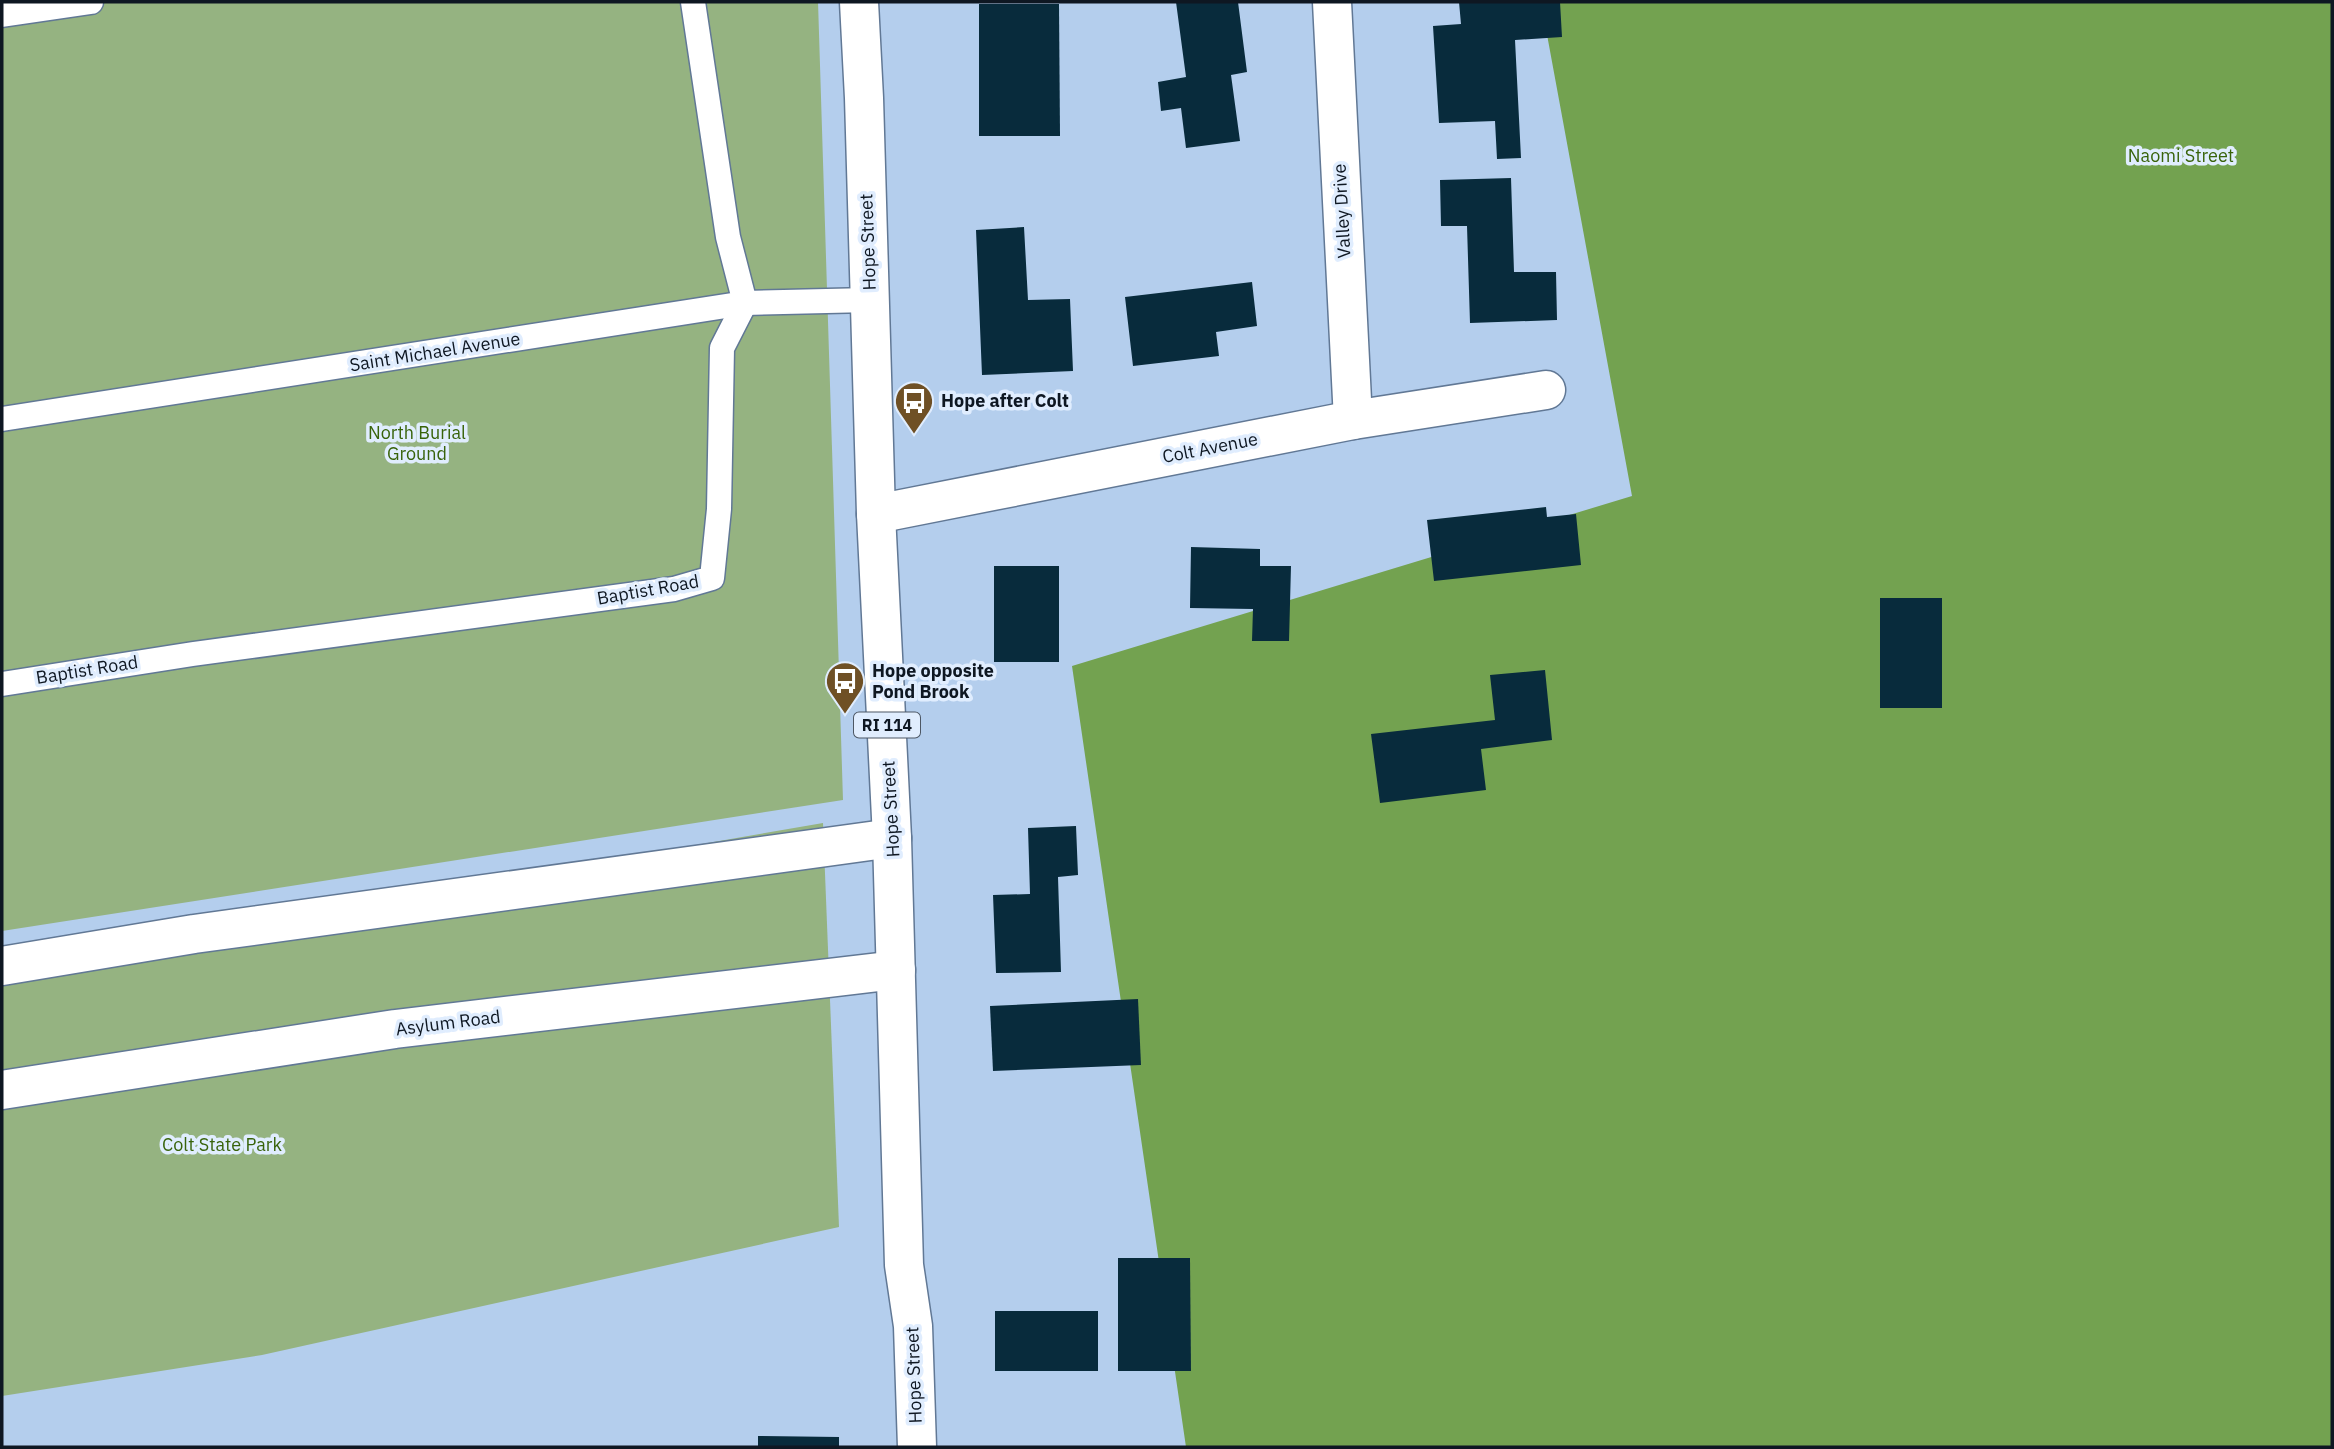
<svg xmlns="http://www.w3.org/2000/svg" width="2334" height="1449" font-family="'IBM Plex Sans',sans-serif">
  <style>
    .green { fill: #95b381 }
    .forest { fill: #73a250 }
    .building { fill: #082b3c }
    .lines { fill: none; stroke-linecap: round; stroke-linejoin: round }
    .service-casing { stroke: #617895; stroke-width: 27 }
    .minor-casing { stroke: #617895; stroke-width: 41 }
    .primary-casing { stroke: #617895; stroke-width: 41 }
    .service { stroke: #fff; stroke-width: 24 }
    .minor { stroke: #fff; stroke-width: 38 }
    .primary { stroke: #fff; stroke-width: 38 }
    .labels { text-anchor: middle; stroke-width: 7; stroke-linejoin: round; paint-order: stroke }
    .shield { fill: #e0edfe; stroke: #4d5764; stroke-width: 2 }
    .shield-label { font-size: 16px; font-weight: bold; fill: #0e1722 }
    .park-label { font-size: 18px; fill: #38630a; stroke: #e0edfe }
    .street-label { font-size: 18px; fill: #0e1722; stroke: #e0edfe }
    .poi-label { font-size: 18px; font-weight: bold; fill: #0e1722; stroke: #e0edfe; text-anchor: start }
  </style>
  <rect width="100%" height="100%" fill="#b4ceed"/>
  <g class="green">
    <path d="M 2,2 L 818,2 L 843,800 L 2,931 Z"/>
    <path d="M 823,823 L 839,1227 L 262,1355 L 2,1396 L 2,965 Z"/>
  </g>
  <path class="forest" d="M 1541,2 L 2332,2 L 2332,1447 L 1186,1447 L 1072,666 L 1632,496 Z"/>
  <g class="building">
    <path d="M 1176,2 L 1238,2 L 1247,72 L 1231,75 L 1240,141 L 1186,148 L 1181,108 L 1161,111 L 1158,82 L 1186,77 Z"/>
    <path d="M 1459,2 L 1560,2 L 1562,37 L 1515,40 L 1521,158 L 1497,159 L 1495,121 L 1439,123 L 1433,26 L 1461,24 Z"/>
    <path d="M 979,4 L 1059,4 L 1060,136 L 979,136 Z"/>
    <path d="M 1511,178 L 1514,272 L 1556,272 L 1557,320 L 1470,323 L 1467,226 L 1441,226 L 1440,180 Z"/>
    <path d="M 1024,227 L 1028,300 L 1070,299 L 1073,371 L 982,375 L 976,230 Z"/>
    <path d="M 1252,282 L 1257,326 L 1216,332 L 1219,356 L 1133,366 L 1125,297 Z"/>
    <path d="M 1546,507 L 1547,517 L 1576,514 L 1581,565 L 1434,581 L 1427,520 Z"/>
    <path d="M 1191,547 L 1260,549 L 1260,566 L 1291,566 L 1289,641 L 1252,641 L 1253,609 L 1190,608 Z"/>
    <rect x="994" y="566" width="65" height="96"/>
    <rect x="1880" y="598" width="62" height="110"/>
    <path d="M 1545,670 L 1552,740 L 1481,749 L 1486,790 L 1380,803 L 1371,734 L 1495,720 L 1490,675 Z"/>
    <path d="M 1076,826 L 1078,875 L 1058,877 L 1061,972 L 996,973 L 993,895 L 1030,894 L 1028,828 Z"/>
    <path d="M 1138,999 L 1141,1065 L 993,1071 L 990,1006 Z"/>
    <path d="M 1118,1258 L 1190,1258 L 1191,1371 L 1118,1371 Z"/>
    <rect x="995" y="1311" width="103" height="60"/>
    <path d="M 758,1436 L 839,1437 L 839,1447 L 758,1447 Z"/>
  </g>
  <g class="lines">
    <g class="service-casing">
      <g id="service">
        <path d="M 2,15 L 91,2"/>
        <path d="M 2,419 L 745,303 L 870,300"/>
        <path d="M 2,684 L 193,654 L 674,589 L 712,578 L 719,509 L 722,348 L 745,303 L 728,237 L 693,2"/>
      </g>
    </g>
    <g class="minor-casing">
      <g id="minor">
        <path d="M 1332,2 L 1353,420"/>
        <path d="M 876,514 L 1353,420 L 1546,390"/>
        <path d="M 2,966 L 194,934 L 892,838"/>
        <path d="M 2,1090 L 395,1029 L 896,970"/>
      </g>
    </g>
    <g class="primary-casing">
      <path id="primary" d="M 859,2 L 864,98 L 876,514 L 892,838 L 904,1265 L 913,1326 L 917,1447"/>
    </g>
    <use href="#service" class="service"/>
    <use href="#minor" class="minor"/>
    <use href="#primary" class="primary"/>
  </g>
  <defs>
    <g id="bus-pin" transform="scale(2.0125)"><path d="M0 17L-7.5 6A9.5 9.5 0 1 1 7.5 6Z" fill="#6f5025" stroke="#e0edfe"/><path d="M-5-6H5V4H4V6H2V4H-2V6H-4V4H-5ZM-3.5-4V0h7V-4ZM-3.5 1.2v1.5H-2V1.2ZM2 1.2v1.5H3.5V1.2Z" fill="#fff"/></g>
  </defs>
  <g fill-rule="evenodd">
    <use href="#bus-pin" x="914" y="401"/>
    <use href="#bus-pin" x="845" y="681"/>
  </g>
  <g class="labels">
    <rect class="shield" x="854" y="712.5" width="66" height="25" rx="5"/>
    <g class="shield-label">
      <text x="887" y="731">RI 114</text>
    </g>
    <g class="park-label">
      <text x="2181" y="162">Naomi Street</text>
      <text x="417" y="439">North Burial<tspan x="417" dy="21">Ground</tspan></text>
      <text x="222" y="1151">Colt State Park</text>
    </g>
    <g class="street-label">
      <text transform="translate(1342 211) rotate(-93)" y="6">Valley Drive</text>
      <text transform="translate(868 242) rotate(-92)" y="6">Hope Street</text>
      <text transform="translate(435 352) rotate(-9)" y="6">Saint Michael Avenue</text>
      <text transform="translate(1210 448) rotate(-11)" y="6">Colt Avenue</text>
      <text transform="translate(648 590) rotate(-10)" y="6">Baptist Road</text>
      <text transform="translate(87 670) rotate(-9)" y="6">Baptist Road</text>
      <text transform="translate(891 809) rotate(-93)" y="6">Hope Street</text>
      <text transform="translate(448 1023) rotate(-7)" y="6">Asylum Road</text>
      <text transform="translate(914 1375) rotate(-92)" y="6">Hope Street</text>
    </g>
    <g class="poi-label">
      <text x="941" y="407">Hope after Colt</text>
      <text x="872" y="677">Hope opposite<tspan x="872" dy="21">Pond Brook</tspan></text>
    </g>
  </g>
  <rect width="2334" height="1449" fill="none" stroke="#0e1722" stroke-width="7"/>
</svg>
